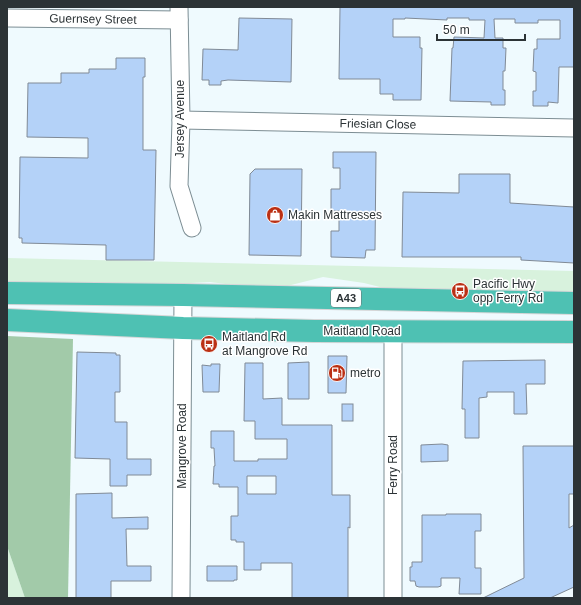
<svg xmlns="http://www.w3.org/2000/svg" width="581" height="605" font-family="Helvetica,sans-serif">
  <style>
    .green { fill: #d8f2dd }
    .forest { fill: #a2caa9 }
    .building { fill: #b4d2f8; stroke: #808a96; fill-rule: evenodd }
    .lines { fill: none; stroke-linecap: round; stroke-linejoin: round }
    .minor-casing { stroke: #7c8d93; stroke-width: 19 }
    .highway-casing { stroke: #d5d6d7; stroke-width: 24 }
    .minor { stroke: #fff; stroke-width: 17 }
    .highway { stroke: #4ec1b3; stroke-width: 22 }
    .labels { text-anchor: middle; stroke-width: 3; stroke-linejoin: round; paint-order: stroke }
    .shield { fill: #fff; stroke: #6b7072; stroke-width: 1 }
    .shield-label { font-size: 11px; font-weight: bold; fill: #2c3336 }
    .street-label { font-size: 12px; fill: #2c3336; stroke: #fff }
    .poi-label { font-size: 12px; fill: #2c3336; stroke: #fff; text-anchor: start }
  </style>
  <rect width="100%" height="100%" fill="#effafe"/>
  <g class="green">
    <path d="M 7,258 L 574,271 L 574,296 L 384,288 L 364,283 L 323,277 L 283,287 L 241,286 L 210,282 L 191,283 L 175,290 L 7,286 Z"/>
    <path d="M 7,546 L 25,598 L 7,598 Z"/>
  </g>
  <path class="forest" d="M 7,336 L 73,339 L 68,598 L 25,598 L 7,546 Z"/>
  <g class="building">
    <path d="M 340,7 L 574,7 L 574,67 L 559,67 L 558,103 L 548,102 L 548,106 L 533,106 L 533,91 L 536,91 L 536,72 L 533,71 L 534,49 L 537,49 L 537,39 L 560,39 L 560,20 L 538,20 L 538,23 L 515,23 L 515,19 L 494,19 L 495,38 L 503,38 L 503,48 L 506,48 L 505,71 L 503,71 L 503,90 L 505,90 L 505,105 L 491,105 L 491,102 L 450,101 L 452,48 L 453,48 L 454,37 L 484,38 L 485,20 L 469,20 L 469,18 L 447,18 L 447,20 L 405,18 L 405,19 L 393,19 L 393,37 L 420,37 L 420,48 L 422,48 L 421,100 L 393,100 L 393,94 L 380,94 L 380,79 L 339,79 Z"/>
    <path d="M 239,18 L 292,19 L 291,82 L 228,80 L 221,81 L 221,85 L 209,85 L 209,80 L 202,80 L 203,49 L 238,50 Z"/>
    <path d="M 116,58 L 145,58 L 145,77 L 143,77 L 143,150 L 156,150 L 154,260 L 106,260 L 106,245 L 22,243 L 22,238 L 19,238 L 20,157 L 88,158 L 88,138 L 27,137 L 28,83 L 61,83 L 61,73 L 89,73 L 89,69 L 116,69 Z"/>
    <path d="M 333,152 L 376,152 L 375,250 L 366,250 L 365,258 L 331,257 L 331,231 L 339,231 L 339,211 L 331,211 L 331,189 L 340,189 L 340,168 L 333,168 Z"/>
    <path d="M 255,169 L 302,169 L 301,256 L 249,255 L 250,174 Z"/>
    <path d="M 459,174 L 510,174 L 510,203 L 574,207 L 574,263 L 521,260 L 521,257 L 402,257 L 403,192 L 459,193 Z"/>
    <path d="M 77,352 L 116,353 L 116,355 L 120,355 L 120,392 L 115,392 L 115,422 L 127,422 L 127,459 L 151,459 L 151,475 L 127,475 L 127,486 L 110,486 L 110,459 L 75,458 Z"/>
    <path d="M 328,356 L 347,356 L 346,393 L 328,393 Z"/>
    <path d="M 545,360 L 545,384 L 526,384 L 527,414 L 514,414 L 514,392 L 487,392 L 487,397 L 479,398 L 479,438 L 465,438 L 465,409 L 462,409 L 463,361 Z"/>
    <path d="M 309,362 L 309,399 L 288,399 L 288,363 Z"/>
    <path d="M 245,363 L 263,363 L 263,399 L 282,398 L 282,425 L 332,425 L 332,495 L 350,495 L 350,528 L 348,527 L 348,598 L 292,598 L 292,563 L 261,563 L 261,570 L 244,570 L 244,542 L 236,542 L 236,540 L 231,540 L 231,516 L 238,516 L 238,487 L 219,487 L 219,484 L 213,484 L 214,466 L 215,466 L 214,448 L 211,448 L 211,431 L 234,431 L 234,461 L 258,461 L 258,459 L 287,459 L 287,439 L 255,439 L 255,421 L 244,421 ZM 247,476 L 276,476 L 276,494 L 247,494 Z"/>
    <path d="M 211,364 L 220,364 L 219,392 L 203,392 L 202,365 L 211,366 Z"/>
    <rect x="342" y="404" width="11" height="17"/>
    <path d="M 442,444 L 448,445 L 448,461 L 421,462 L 421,445 Z"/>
    <path d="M 523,446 L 574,446 L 574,494 L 569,494 L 569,528 L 574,525 L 574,587 L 550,598 L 483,598 L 524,578 Z"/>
    <path d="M 112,493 L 112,518 L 148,517 L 148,529 L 126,529 L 127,566 L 151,566 L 151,581 L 111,581 L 111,598 L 76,598 L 76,494 Z"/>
    <path d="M 446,514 L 481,514 L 481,531 L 475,531 L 475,568 L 481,568 L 481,594 L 459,594 L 460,578 L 441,578 L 441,586 L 438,587 L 419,587 L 416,586 L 415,581 L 410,581 L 410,567 L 412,567 L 412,562 L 422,562 L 422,515 L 446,515 Z"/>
    <path d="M 207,566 L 237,566 L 237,580 L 234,580 L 234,581 L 207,581 Z"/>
  </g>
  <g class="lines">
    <g class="minor-casing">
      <g id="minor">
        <path d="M 179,7 L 181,120 L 179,186 L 192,228"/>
        <path d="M 7,18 L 179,20"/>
        <path d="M 181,120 L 574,128"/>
        <path d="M 181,598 L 183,295"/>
        <path d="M 393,598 L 393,331"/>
      </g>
    </g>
    <g class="highway-casing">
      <g id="highway">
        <path d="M 7,293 L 183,295 L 574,303"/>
        <path d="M 7,320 L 183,328 L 314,331 L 574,332"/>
      </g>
    </g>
    <use href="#minor" class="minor"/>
    <use href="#highway" class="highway"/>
  </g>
  <defs>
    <g id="shop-disc" transform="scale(0.9)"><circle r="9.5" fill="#bb3014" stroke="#fff"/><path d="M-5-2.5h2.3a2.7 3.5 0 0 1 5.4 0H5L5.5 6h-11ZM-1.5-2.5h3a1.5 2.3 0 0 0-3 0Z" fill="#fff"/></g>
    <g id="bus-disc" transform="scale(0.9)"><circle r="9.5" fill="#bb3014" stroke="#fff"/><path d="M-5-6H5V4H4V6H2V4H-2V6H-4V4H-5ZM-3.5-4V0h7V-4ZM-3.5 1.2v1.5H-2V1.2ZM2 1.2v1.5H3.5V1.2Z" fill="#fff"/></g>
    <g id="fuel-disc" transform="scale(0.9)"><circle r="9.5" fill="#bb3014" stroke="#fff"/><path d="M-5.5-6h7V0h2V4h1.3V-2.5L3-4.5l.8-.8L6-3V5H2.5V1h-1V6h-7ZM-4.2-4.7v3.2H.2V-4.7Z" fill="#fff"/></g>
  </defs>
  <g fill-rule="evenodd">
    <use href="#shop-disc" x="275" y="215"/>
    <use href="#bus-disc" x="460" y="291"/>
    <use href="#bus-disc" x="209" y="344"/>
    <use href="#fuel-disc" x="337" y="373"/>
  </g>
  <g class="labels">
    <rect class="shield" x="331" y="289" width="30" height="18" rx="3"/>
    <g class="shield-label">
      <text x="346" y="302">A43</text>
    </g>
    <g class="street-label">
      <text transform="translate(93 19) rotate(1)" y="4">Guernsey Street</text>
      <text transform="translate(180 119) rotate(-90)" y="4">Jersey Avenue</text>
      <text transform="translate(378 124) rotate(1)" y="4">Friesian Close</text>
      <text x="362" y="335">Maitland Road</text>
      <text transform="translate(182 446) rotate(-90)" y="4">Mangrove Road</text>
      <text transform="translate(393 465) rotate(-90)" y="4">Ferry Road</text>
    </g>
    <g class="poi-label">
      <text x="288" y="219">Makin Mattresses</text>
      <text x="473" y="288">Pacific Hwy<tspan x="473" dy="14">opp Ferry Rd</tspan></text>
      <text x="222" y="341">Maitland Rd<tspan x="222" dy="14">at Mangrove Rd</tspan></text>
      <text x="350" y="377">metro</text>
    </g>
  </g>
  <rect width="581" height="605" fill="none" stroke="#2c3336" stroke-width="16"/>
  <path d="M437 34v6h88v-6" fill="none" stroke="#2c3336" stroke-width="2"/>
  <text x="443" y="34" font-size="12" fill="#2c3336" stroke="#ffffff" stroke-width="3" paint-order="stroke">50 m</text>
</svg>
